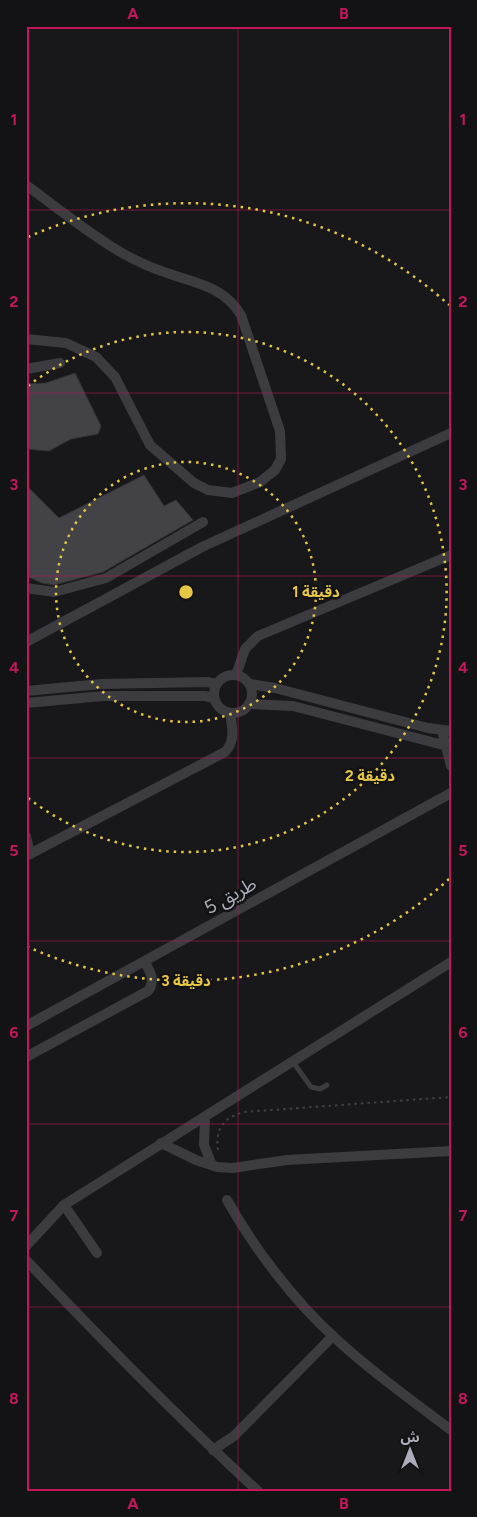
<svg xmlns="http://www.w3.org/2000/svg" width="477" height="1517" font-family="Figtree,'Noto Sans Arabic',sans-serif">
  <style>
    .building { fill: #424247; stroke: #333236 }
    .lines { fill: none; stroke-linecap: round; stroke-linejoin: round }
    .path { stroke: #3f4045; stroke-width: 2; stroke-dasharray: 2.5 4; stroke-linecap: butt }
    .service { stroke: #3b3b40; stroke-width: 5 }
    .minor { stroke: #3b3b40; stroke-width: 10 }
    .grid { fill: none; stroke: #c2185b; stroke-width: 1; stroke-opacity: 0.55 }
    .ring { fill: none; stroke: #e6c744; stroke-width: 2.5; stroke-dasharray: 2.5 5 }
    .labels { text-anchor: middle; stroke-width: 5; stroke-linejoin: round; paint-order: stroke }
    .street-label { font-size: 19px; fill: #abadb9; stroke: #131315 }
    .centre { fill: #e6c744; stroke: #131315; stroke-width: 2.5 }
    .ring-label { font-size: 15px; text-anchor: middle; font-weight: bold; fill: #e6c744; stroke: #131315; stroke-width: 5; stroke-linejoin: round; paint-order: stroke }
    .neatline { fill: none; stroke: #c2185b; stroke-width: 2 }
    .grid-label { font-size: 16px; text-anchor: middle; font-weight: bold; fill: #c2185b }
  </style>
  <rect width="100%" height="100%" fill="#18181a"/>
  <g class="building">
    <path d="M 75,373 L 101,426 L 98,434 L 71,439 L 49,451 L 26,449 L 26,384 L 46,383 Z"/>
    <path d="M 144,475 L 164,506 L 176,500 L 193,520 L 103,572 L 54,585 L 42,583 L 26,576 L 26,485 L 59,518 Z"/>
  </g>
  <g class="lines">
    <path class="path" d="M 218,1150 C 215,1129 223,1118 244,1112 L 451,1097"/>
    <path class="service" d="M 293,1062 L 311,1087 L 320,1089 L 327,1085"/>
    <g class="minor">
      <path d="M 26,185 C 58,208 90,235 124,254 C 138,262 154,269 170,274 C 198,284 224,287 241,315 L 280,431 L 281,459 L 275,470 L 260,482 L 232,493 L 208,490 L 194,483 L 150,445 L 115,377 L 96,357 L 66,343 L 26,339"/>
      <path d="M 26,369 L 60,363"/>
      <path d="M 26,588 L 54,592 L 106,578 L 203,522"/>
      <path d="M 26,642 L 202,547 L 451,433"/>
      <circle cx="233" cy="694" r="19"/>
      <path d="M 236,675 L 245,649 L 258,636 L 451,555"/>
      <path d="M 250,684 L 275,688 L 428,728 L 451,731"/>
      <path d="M 26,691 L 101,684 L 207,682 L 216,684"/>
      <path d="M 26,703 L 104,696 L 205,696 L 214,698"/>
      <path d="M 249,704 L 293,706 L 451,747"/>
      <path d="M 442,731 L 451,766"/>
      <path d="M 26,836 L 30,854"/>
      <path d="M 26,856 L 225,752 C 236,741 232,726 230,713"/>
      <path d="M 26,1026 L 451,793"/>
      <path d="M 26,1057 L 148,991 C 156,981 150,972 145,962"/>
      <path d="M 205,1118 L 204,1145 L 212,1165"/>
      <path d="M 161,1143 L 196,1160 L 217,1167 L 232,1168 L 287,1160 L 451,1151"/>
      <path d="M 227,1200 C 254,1248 294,1301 335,1338 C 371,1371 411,1400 451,1430"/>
      <path d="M 64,1205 L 97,1253"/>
      <path d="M 26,1246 L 64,1205 L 451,962"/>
      <path d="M 26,1260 C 101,1339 177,1417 258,1491"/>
      <path d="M 213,1450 L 234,1436 L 333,1336"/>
    </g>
  </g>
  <path class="grid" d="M 238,26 L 238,1491M 26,210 L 451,210M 26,393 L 451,393M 26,576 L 451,576M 26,758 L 451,758M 26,941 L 451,941M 26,1124 L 451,1124M 26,1307 L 451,1307"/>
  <g class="ring">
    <circle cx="186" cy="592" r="130"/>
    <path d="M28 386A260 260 0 1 1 28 798"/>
    <path d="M449 879A389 389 0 0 1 28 947M28 237A389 389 0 0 1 449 305"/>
  </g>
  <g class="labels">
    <g class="street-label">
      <text transform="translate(230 895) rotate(-29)" y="7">طريق 5</text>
    </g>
  </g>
  <circle cx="186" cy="592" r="8" class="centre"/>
  <g class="ring-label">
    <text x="316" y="597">1 دقيقة</text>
    <text x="370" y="781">2 دقيقة</text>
    <text x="186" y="986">3 دقيقة</text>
  </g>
  <rect width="477" height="1517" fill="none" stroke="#131315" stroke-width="55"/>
  <g transform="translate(410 1450)" stroke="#131315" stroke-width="4" paint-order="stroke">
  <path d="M0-4L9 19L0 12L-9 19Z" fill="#abadb9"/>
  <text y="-8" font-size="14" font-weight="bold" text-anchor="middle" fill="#abadb9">ش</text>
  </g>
  <rect x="28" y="28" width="422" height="1462" class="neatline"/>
  <g class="grid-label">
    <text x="133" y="19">A</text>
    <text x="344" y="19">B</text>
    <text x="14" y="125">1</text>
    <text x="463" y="125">1</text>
    <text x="14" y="307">2</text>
    <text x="463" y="307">2</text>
    <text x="14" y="490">3</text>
    <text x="463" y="490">3</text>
    <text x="14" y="673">4</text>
    <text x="463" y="673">4</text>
    <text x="14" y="856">5</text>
    <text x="463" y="856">5</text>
    <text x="14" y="1038">6</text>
    <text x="463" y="1038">6</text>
    <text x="14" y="1221">7</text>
    <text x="463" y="1221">7</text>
    <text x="14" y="1404">8</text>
    <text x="463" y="1404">8</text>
    <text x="133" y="1509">A</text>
    <text x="344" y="1509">B</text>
  </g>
</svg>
